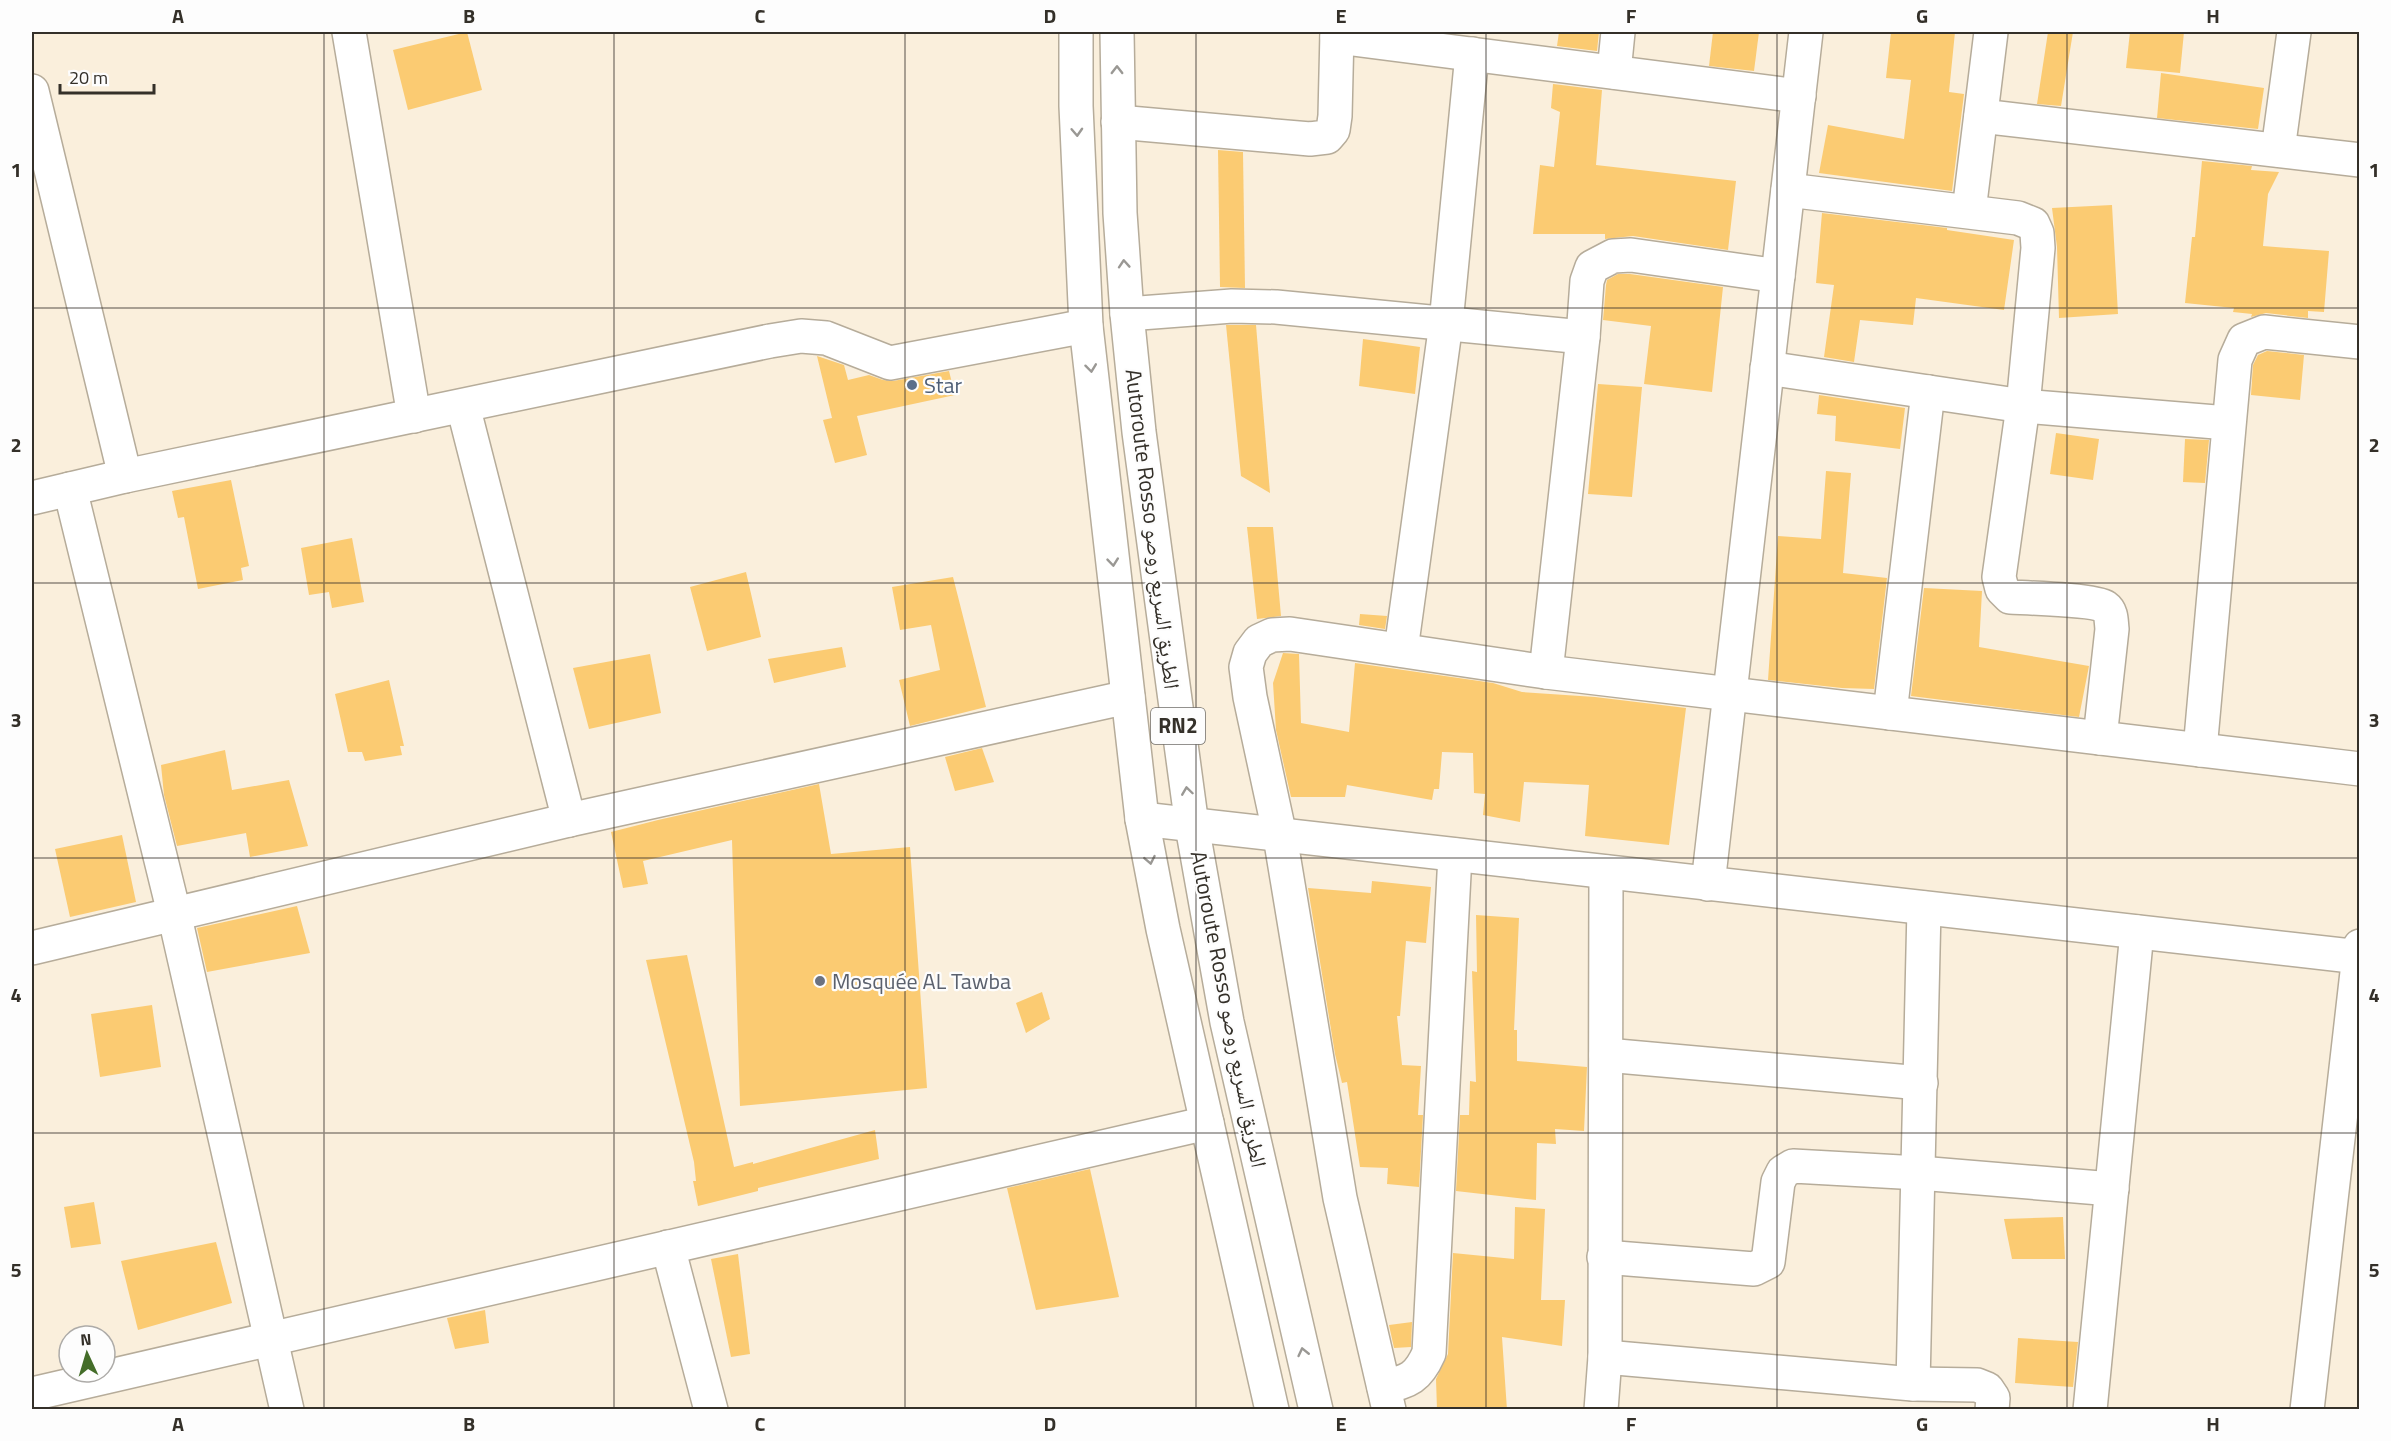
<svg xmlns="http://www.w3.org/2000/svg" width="2391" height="1441" font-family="'Titillium Web','Noto Naskh Arabic',sans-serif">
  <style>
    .building { fill: #fbcb72 }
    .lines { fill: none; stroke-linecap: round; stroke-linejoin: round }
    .minor-casing { stroke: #b6ac9a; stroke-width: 36 }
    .trunk-casing { stroke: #b6ac9a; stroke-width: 36 }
    .minor { stroke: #fff; stroke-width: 33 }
    .trunk { stroke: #fff; stroke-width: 33 }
    .oneway { stroke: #9a9894 }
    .grid { fill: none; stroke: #343029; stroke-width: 1.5; stroke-opacity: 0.55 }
    .service-dot { fill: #5c6f8a; stroke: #fdfdfd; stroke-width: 2 }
    .worship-dot { fill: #6b7280; stroke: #fdfdfd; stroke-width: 2 }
    .labels { text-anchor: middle; stroke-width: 4.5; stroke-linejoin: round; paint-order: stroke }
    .shield { fill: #fdfdfd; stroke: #706e69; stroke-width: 1.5 }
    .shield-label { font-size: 21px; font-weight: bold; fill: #343029 }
    .service-label { font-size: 22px; fill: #4e5e75; stroke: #fdfdfd; text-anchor: start }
    .street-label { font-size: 22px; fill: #343029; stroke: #fdfdfd }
    .worship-label { font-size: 22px; fill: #5b616d; stroke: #fdfdfd; text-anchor: start }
    .neatline { fill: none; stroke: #343029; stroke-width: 2 }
    .grid-label { font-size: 20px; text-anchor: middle; font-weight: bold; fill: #343029 }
  </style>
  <rect width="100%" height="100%" fill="#faefdc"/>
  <g class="building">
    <path d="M 467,32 L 482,90 L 408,110 L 393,50 Z"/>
    <path d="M 1559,32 L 1599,32 L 1597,51 L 1557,46 Z"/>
    <path d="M 1713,32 L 1759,32 L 1754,71 L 1709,66 Z"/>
    <path d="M 1891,32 L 1955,32 L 1949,92 L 1964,94 L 1952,191 L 1819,173 L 1828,125 L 1904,139 L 1911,80 L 1886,78 Z"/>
    <path d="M 2048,32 L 2073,32 L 2061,106 L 2037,104 Z"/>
    <path d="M 2130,32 L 2184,32 L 2180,73 L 2126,68 Z"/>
    <path d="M 2161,73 L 2264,88 L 2258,129 L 2157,118 Z"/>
    <path d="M 1553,84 L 1602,90 L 1596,165 L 1736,181 L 1728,250 L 1633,236 L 1605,239 L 1605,234 L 1533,234 L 1540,165 L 1554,167 L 1560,112 L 1551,108 Z"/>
    <path d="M 1218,150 L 1243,152 L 1245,288 L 1220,287 Z"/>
    <path d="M 2202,161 L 2252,166 L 2251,170 L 2279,172 L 2268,194 L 2263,246 L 2329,251 L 2324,312 L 2308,311 L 2308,318 L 2266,313 L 2251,317 L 2252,314 L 2233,312 L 2234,308 L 2185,303 L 2192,237 L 2195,237 Z"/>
    <path d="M 2112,205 L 2118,314 L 2059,318 L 2057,247 L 2052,208 Z"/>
    <path d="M 1822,213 L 1947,228 L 1947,230 L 2014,240 L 2004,310 L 1916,298 L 1913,325 L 1860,320 L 1854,362 L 1824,357 L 1834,285 L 1816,283 Z"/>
    <path d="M 1618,274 L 1630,274 L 1723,287 L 1712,392 L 1644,384 L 1651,326 L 1603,320 L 1606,285 L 1607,280 Z"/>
    <path d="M 1226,325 L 1256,325 L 1270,493 L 1241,476 Z"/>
    <path d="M 1363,339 L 1420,347 L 1415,394 L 1359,386 Z"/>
    <path d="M 2267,351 L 2304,355 L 2300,400 L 2251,395 L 2253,365 L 2258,355 Z"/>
    <path d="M 817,356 L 844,365 L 848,380 L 869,375 L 883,380 L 893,381 L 949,371 L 955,395 L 857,416 L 867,455 L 835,463 L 823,420 L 832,418 Z"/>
    <path d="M 1598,384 L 1642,387 L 1632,497 L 1588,494 Z"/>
    <path d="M 1819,395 L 1905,408 L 1900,449 L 1835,441 L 1836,416 L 1817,414 Z"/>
    <path d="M 2056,433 L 2099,439 L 2093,480 L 2050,474 Z"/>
    <path d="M 2185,439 L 2209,440 L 2205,483 L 2183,482 Z"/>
    <path d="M 1826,471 L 1851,473 L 1843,573 L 1887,578 L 1874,689 L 1842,688 L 1768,680 L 1778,536 L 1821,539 Z"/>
    <path d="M 231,480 L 249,566 L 241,568 L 243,580 L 198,589 L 184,517 L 178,518 L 172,491 Z"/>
    <path d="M 1247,527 L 1273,527 L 1281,616 L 1257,619 Z"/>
    <path d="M 352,538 L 364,602 L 332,608 L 329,592 L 309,595 L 301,548 Z"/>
    <path d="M 746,572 L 761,637 L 707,651 L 690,587 Z"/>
    <path d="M 953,577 L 986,707 L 910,726 L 899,680 L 940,670 L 931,625 L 900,630 L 892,587 Z"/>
    <path d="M 1924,588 L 1982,591 L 1979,647 L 2089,666 L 2079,717 L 1911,696 Z"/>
    <path d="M 1360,614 L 1387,616 L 1385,629 L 1359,625 Z"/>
    <path d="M 842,647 L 846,667 L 774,683 L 768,659 Z"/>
    <path d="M 1283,653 L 1299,654 L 1301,723 L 1349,732 L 1355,663 L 1493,683 L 1522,692 L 1595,697 L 1686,708 L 1669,845 L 1585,836 L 1589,785 L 1524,782 L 1520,822 L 1483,815 L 1485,794 L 1474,793 L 1473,753 L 1442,752 L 1439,789 L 1434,789 L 1432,800 L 1347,785 L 1345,797 L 1291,797 L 1276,730 L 1273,683 Z"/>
    <path d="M 650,654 L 661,713 L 589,729 L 573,668 Z"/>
    <path d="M 389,680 L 404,746 L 400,746 L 402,755 L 365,761 L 362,752 L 348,752 L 335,694 Z"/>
    <path d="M 982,748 L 994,782 L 955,791 L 945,757 Z"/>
    <path d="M 225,750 L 232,790 L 289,780 L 308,846 L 250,857 L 246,833 L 177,846 L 164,795 L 161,765 Z"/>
    <path d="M 819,784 L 831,854 L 910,847 L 927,1088 L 740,1106 L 732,840 L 643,861 L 648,884 L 623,888 L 611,832 L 658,820 Z"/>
    <path d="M 122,835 L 136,902 L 70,917 L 55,849 Z"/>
    <path d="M 1372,881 L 1431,887 L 1426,943 L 1406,941 L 1400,1016 L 1397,1016 L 1402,1065 L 1421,1066 L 1418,1115 L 1423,1115 L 1419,1187 L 1387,1184 L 1388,1168 L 1360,1167 L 1347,1082 L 1342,1083 L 1335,1054 L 1308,888 L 1371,893 Z"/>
    <path d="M 297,906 L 310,953 L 207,972 L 197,928 Z"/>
    <path d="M 1476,915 L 1519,918 L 1514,1030 L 1517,1030 L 1517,1061 L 1587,1067 L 1584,1131 L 1555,1129 L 1556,1144 L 1537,1143 L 1536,1200 L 1456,1191 L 1460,1115 L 1469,1115 L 1470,1081 L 1476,1082 L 1472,971 L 1477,972 Z"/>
    <path d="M 687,955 L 734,1167 L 753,1162 L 753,1164 L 875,1130 L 879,1159 L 758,1188 L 758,1191 L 698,1206 L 693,1181 L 696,1181 L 694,1162 L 646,960 Z"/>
    <path d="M 1042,992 L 1050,1019 L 1026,1033 L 1016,1003 Z"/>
    <path d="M 152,1005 L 161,1067 L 100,1077 L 91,1014 Z"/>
    <path d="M 1090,1169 L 1119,1297 L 1036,1310 L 1007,1188 Z"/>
    <path d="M 94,1202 L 101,1244 L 71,1248 L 64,1207 Z"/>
    <path d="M 1515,1207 L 1545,1209 L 1541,1300 L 1565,1300 L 1562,1346 L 1502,1337 L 1507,1410 L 1437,1410 L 1436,1379 L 1448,1354 L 1453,1253 L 1514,1259 Z"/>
    <path d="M 2063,1217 L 2065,1259 L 2012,1259 L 2004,1219 Z"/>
    <path d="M 216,1242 L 232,1303 L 138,1330 L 121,1261 Z"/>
    <path d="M 738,1254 L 750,1354 L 731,1357 L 711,1259 Z"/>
    <path d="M 485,1310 L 489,1343 L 455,1349 L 447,1318 Z"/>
    <path d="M 1412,1322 L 1411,1347 L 1394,1348 L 1389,1325 Z"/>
    <path d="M 2018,1338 L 2078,1342 L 2073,1387 L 2015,1383 Z"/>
  </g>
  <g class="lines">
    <g class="minor-casing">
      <g id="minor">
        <path d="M 349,32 L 414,416"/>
        <path d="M 1337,37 L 1799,96"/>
        <path d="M 1614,72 L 1618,32"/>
        <path d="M 32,91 L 125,476"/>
        <path d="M 1981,116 L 2360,160"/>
        <path d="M 1118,122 L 1310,139 L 1327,137 L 1333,130 L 1335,116 L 1337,32"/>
        <path d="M 2278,150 L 2294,32"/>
        <path d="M 1788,190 L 2018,218 L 2033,224 L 2037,233 L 2038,248 L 2023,406 L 1999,577 L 2002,589 L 2010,597 C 2027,598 2095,600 2105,607 C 2112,612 2111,621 2112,629 L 2100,738"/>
        <path d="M 1969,211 L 1991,32"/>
        <path d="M 1127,314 L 1232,306 L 1276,307 L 1583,337"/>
        <path d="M 1767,368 L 2023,406 L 2228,423"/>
        <path d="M 463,406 L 569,820"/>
        <path d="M 70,489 L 174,913 L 287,1410"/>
        <path d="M 32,498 L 125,476 L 770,341 L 801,336 L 826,338 L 890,363 L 1086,326"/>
        <path d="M 1401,650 L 1446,323 L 1472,54"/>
        <path d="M 1546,672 L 1583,337 L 1587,281 L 1592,267 L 1613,256 L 1631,255 L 1778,276"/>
        <path d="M 1890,713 L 1928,392"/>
        <path d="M 2200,750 L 2235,360 L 2244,340 L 2264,332 L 2360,342"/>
        <path d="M 1142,819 L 2360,957"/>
        <path d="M 1708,884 L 1806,32"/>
        <path d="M 32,948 L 569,820 L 1128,697"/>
        <path d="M 1606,1055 L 1921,1083"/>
        <path d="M 668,1247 L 711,1410"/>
        <path d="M 1604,1257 L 1754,1269 L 1768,1262 L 1778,1182 L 1783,1172 L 1793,1166 L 1919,1173 L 2112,1189"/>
        <path d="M 1605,1357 L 1913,1384 L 1977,1385 L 1987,1389 L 1993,1398 L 1992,1410"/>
        <path d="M 1913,1384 L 1924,908"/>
        <path d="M 1384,1387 C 1409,1381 1418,1378 1429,1353 L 1455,855"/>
        <path d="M 32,1394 L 1207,1123"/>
        <path d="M 1389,1410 L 1340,1198 L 1280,836 L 1250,697 L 1246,667 L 1250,653 L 1259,641 L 1272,635 L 1290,634 L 1546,672 L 2360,769"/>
        <path d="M 1601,1410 L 1605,1357 L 1606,872"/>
        <path d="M 2090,1410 L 2137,932"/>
        <path d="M 2307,1410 L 2360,946"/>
      </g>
    </g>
    <g class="trunk-casing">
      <g id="trunk">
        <path d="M 1076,32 L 1076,106 L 1086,326 L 1142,819 L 1163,929 L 1272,1410"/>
        <path d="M 1117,32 L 1120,213 L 1127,314 L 1139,432 L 1192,826 L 1227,1022 L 1316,1410"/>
      </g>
    </g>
    <use href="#minor" class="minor"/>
    <use href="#trunk" class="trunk"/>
  </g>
  <defs><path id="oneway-chevron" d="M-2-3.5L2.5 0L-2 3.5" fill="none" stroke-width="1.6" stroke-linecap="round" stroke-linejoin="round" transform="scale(1.5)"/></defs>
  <g class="oneway">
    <use href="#oneway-chevron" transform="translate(1117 70) rotate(-90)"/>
    <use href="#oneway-chevron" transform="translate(1077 132) rotate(87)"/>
    <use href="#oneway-chevron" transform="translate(1124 264) rotate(-94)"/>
    <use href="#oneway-chevron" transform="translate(1091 368) rotate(83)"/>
    <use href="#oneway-chevron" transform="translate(1113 562) rotate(84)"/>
    <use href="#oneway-chevron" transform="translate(1187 791) rotate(-98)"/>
    <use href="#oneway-chevron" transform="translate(1150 860) rotate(79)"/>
    <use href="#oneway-chevron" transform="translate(1303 1352) rotate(-103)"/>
  </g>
  <path class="grid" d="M 324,32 L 324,1410M 614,32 L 614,1410M 905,32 L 905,1410M 1196,32 L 1196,1410M 1486,32 L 1486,1410M 1777,32 L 1777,1410M 2067,32 L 2067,1410M 32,308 L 2360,308M 32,583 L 2360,583M 32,858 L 2360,858M 32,1133 L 2360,1133"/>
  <circle class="service-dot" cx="912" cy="385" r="6"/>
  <circle class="worship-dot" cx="820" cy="981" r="6"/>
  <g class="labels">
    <rect class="shield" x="1151" y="708" width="54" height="36" rx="4.5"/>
    <g class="shield-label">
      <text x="1178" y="733">RN2</text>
    </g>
    <g class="service-label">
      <text x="924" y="393">Star</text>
    </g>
    <g class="street-label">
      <text transform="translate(1153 529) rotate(83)" y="8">Autoroute Rosso الطريق السريع روصو</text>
      <text transform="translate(1229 1009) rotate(79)" y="8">Autoroute Rosso الطريق السريع روصو</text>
    </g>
    <g class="worship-label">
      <text x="832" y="989">Mosquée AL Tawba</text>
    </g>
  </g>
  <rect width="2391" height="1441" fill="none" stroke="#fdfdfd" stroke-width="66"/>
  <g transform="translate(87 1354) rotate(356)"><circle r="28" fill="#fdfdfd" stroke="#adaba8" stroke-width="1.5"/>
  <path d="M0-4.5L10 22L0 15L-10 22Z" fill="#446d29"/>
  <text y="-9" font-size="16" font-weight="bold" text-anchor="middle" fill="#343029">N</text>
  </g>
  <path d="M60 84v9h94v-9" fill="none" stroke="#343029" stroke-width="3"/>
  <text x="69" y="84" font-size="18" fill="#343029" stroke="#fdfdfd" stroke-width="4.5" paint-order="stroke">20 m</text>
  <rect x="33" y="33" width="2325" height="1375" class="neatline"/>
  <g class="grid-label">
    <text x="178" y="23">A</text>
    <text x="469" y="23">B</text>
    <text x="760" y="23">C</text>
    <text x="1050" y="23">D</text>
    <text x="1341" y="23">E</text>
    <text x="1631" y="23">F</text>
    <text x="1922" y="23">G</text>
    <text x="2213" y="23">H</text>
    <text x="16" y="177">1</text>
    <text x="2374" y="177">1</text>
    <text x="16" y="452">2</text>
    <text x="2374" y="452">2</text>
    <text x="16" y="727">3</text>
    <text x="2374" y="727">3</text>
    <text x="16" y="1002">4</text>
    <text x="2374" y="1002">4</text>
    <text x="16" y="1277">5</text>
    <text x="2374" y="1277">5</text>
    <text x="178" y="1431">A</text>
    <text x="469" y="1431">B</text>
    <text x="760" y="1431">C</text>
    <text x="1050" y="1431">D</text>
    <text x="1341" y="1431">E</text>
    <text x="1631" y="1431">F</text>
    <text x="1922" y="1431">G</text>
    <text x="2213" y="1431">H</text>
  </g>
</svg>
